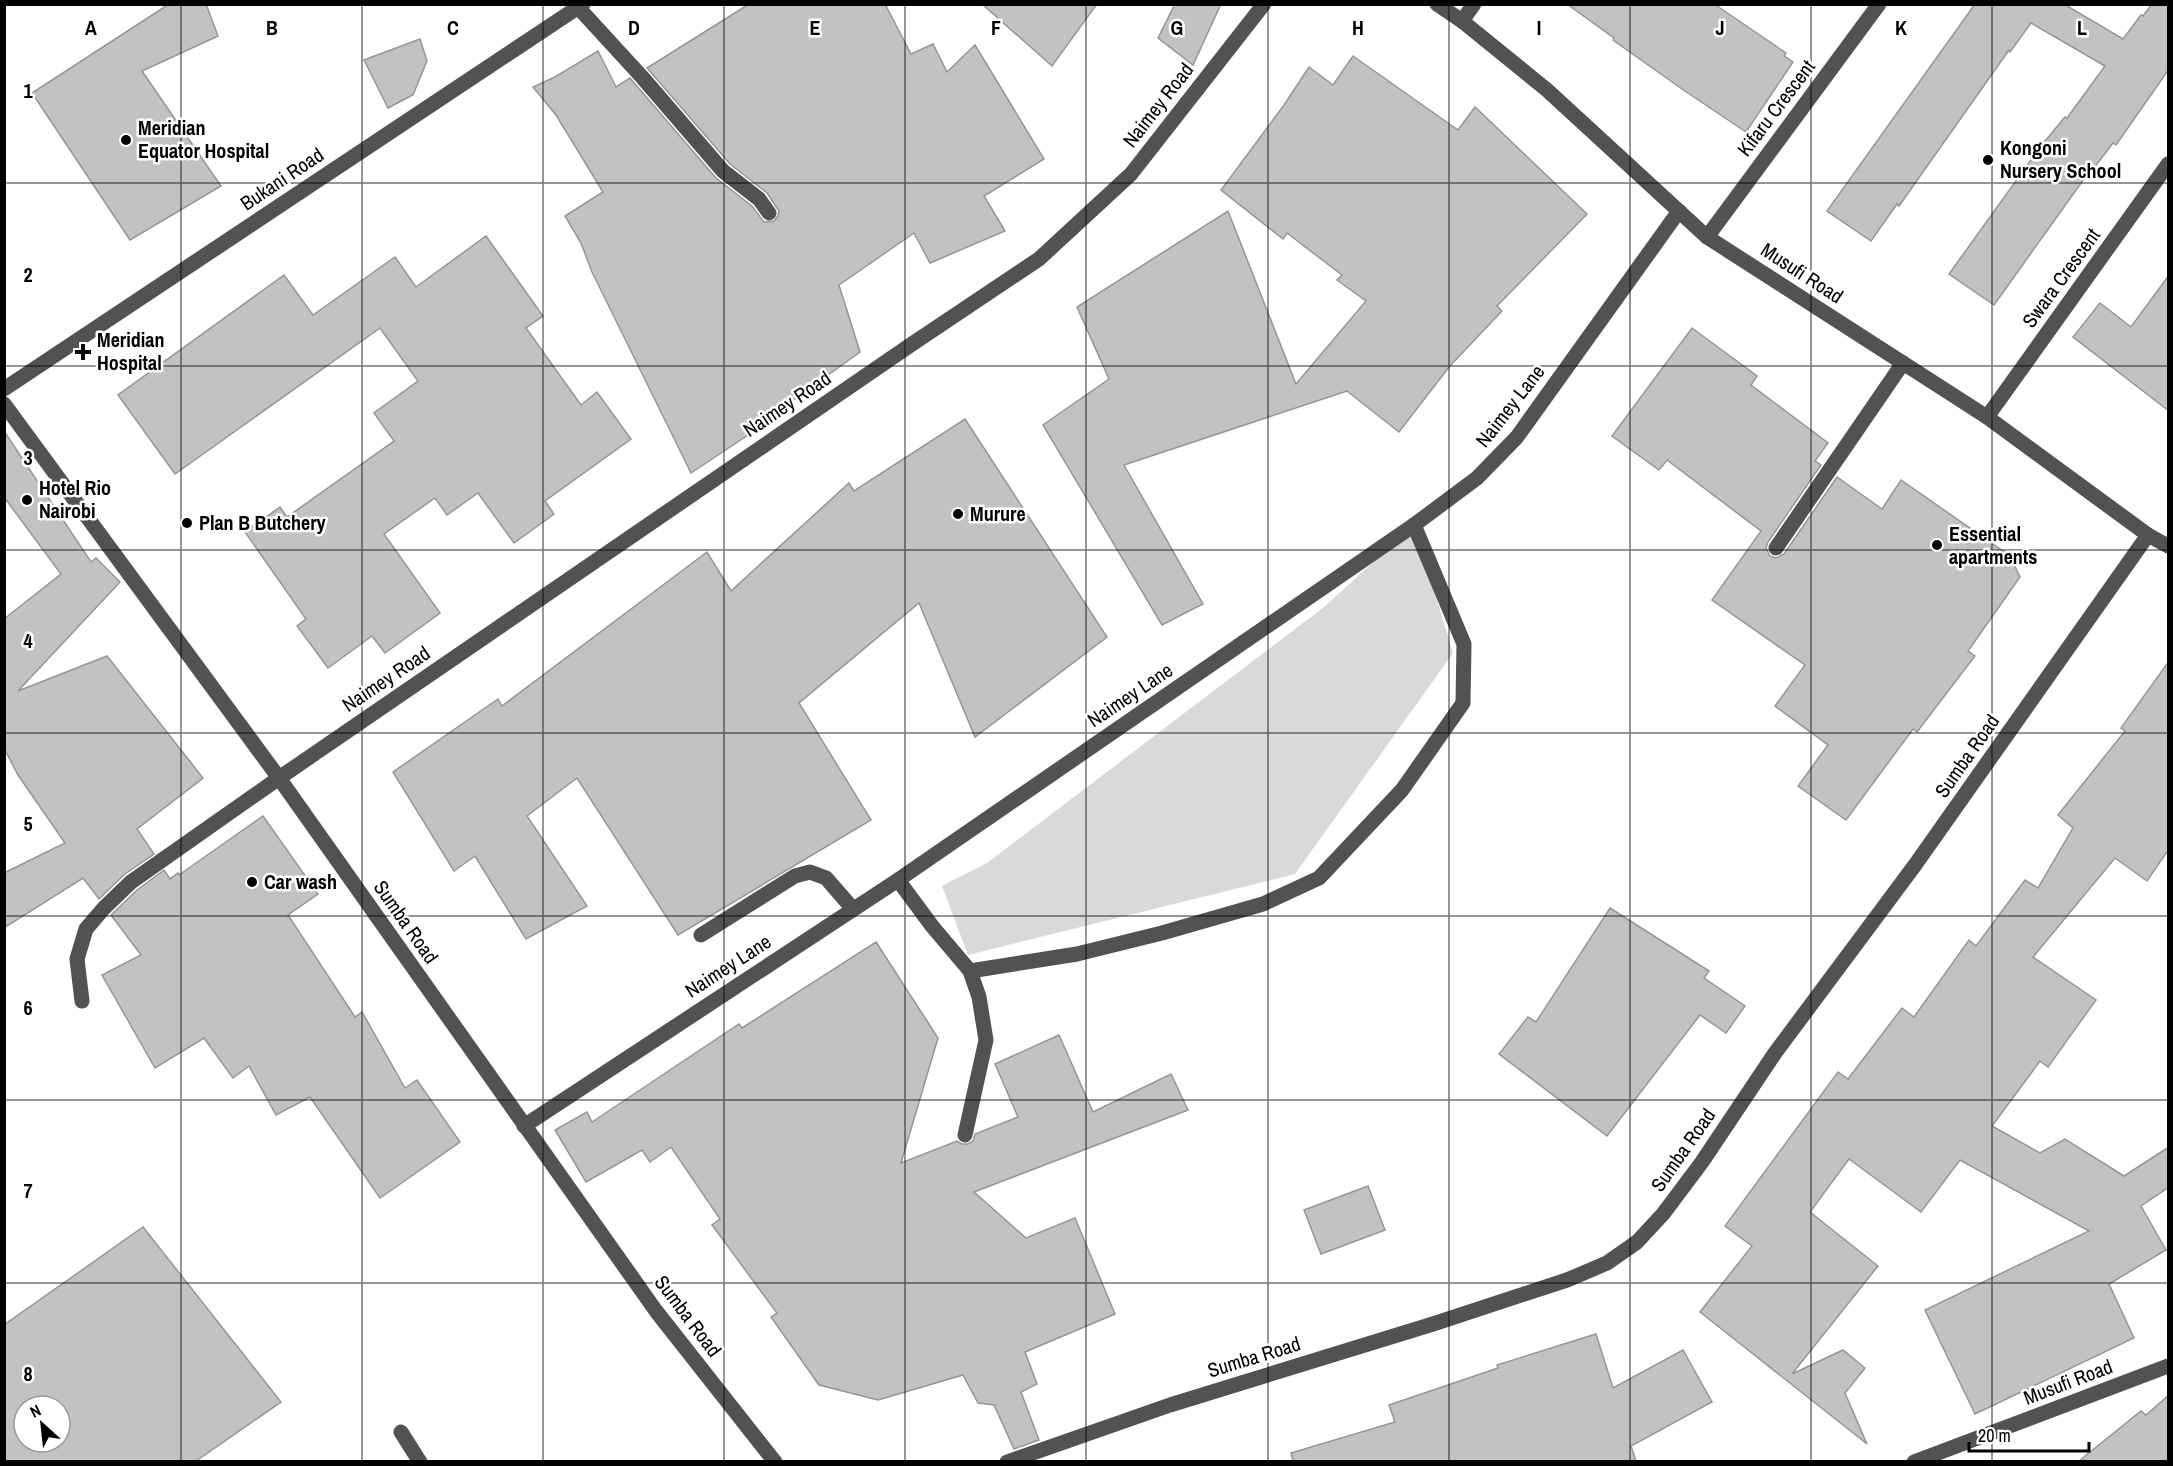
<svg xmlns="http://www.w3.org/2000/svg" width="2173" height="1466" font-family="'Archivo Narrow',sans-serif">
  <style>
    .green { fill: #d9d9d9 }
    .building { fill: #c2c2c2; stroke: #969696; stroke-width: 1.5; fill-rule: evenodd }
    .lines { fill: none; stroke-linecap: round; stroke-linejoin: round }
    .minor { stroke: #525252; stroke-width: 15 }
    .grid { fill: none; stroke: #000; stroke-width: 1.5; stroke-opacity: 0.55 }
    .poi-dot { fill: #000; stroke: #fff; stroke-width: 2 }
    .labels { text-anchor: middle; stroke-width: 5; stroke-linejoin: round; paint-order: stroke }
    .street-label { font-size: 20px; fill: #000; stroke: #fff }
    .poi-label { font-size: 20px; font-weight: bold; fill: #000; stroke: #fff; text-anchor: start }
    .grid-label { font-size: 20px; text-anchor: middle; font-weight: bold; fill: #000; stroke: #fff; stroke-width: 5; stroke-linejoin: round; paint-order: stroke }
  </style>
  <rect width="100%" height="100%" fill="#fff"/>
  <path class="green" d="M 1414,525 L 1453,653 L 1295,874 L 968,955 L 942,886 L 987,863 L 1324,607 Z"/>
  <g class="building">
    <path d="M 169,4 L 206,4 L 218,36 L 142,71 L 221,186 L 130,240 L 32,93 Z"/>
    <path d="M 749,4 L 885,4 L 911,54 L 933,44 L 947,72 L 975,45 L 1044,159 L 984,196 L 1005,231 L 930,263 L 914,233 L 839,285 L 860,352 L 756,427 L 757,429 L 691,473 L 592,272 L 581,243 L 565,216 L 603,192 L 556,115 L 533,87 L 555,77 L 598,51 L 616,87 L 630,78 L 716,178 L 752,206 L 764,222 L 774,221 L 778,216 L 779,211 L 767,193 L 730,164 L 647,68 Z"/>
    <path d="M 982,4 L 1097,4 L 1052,66 Z"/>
    <path d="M 1175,4 L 1221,4 L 1193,65 L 1158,38 Z"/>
    <path d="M 1567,4 L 1714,4 L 1786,53 L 1784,56 L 1793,62 L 1746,132 L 1682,89 L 1613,40 L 1614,38 Z"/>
    <path d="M 1975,4 L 2064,4 L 2123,39 L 2141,15 L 2143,16 L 2152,4 L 2169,4 L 2169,69 L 2116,145 L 2113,143 L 2090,173 L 2089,172 L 1994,305 L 1949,274 L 2041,146 L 2065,117 L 2067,118 L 2105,66 L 2031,23 L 2010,52 L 2009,50 L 1899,206 L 1897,204 L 1871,241 L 1827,211 Z"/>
    <path d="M 420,39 L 427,61 L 413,95 L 388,108 L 364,60 Z"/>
    <path d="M 1353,56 L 1458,130 L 1475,107 L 1587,214 L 1497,306 L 1502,311 L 1449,367 L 1399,432 L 1347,391 L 1124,465 L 1203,604 L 1162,625 L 1043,425 L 1109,379 L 1077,307 L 1228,211 L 1296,384 L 1366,301 L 1337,280 L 1342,275 L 1287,233 L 1283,239 L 1221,190 L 1284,105 L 1309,67 L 1333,85 Z"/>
    <path d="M 486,236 L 543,316 L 526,328 L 581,405 L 597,392 L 631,439 L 545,501 L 554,514 L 514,543 L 478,493 L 447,515 L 435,498 L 384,534 L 440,613 L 385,653 L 372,636 L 328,668 L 297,626 L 306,619 L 245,532 L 280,507 L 287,517 L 394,441 L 374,413 L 418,381 L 380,328 L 175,474 L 118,395 L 284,275 L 313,315 L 395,257 L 416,287 Z"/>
    <path d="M 2169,275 L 2169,411 L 2073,337 L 2100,303 L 2131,327 Z"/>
    <path d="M 1692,328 L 1757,376 L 1751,385 L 1828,443 L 1815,461 L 1821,465 L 1768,542 L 1766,548 L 1770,556 L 1776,558 L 1784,554 L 1837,477 L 1882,509 L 1901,480 L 2010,556 L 2020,577 L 1968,651 L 1975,656 L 1917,732 L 1913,729 L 1846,820 L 1798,786 L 1828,745 L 1775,706 L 1805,665 L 1712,600 L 1761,531 L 1667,460 L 1659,470 L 1612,436 Z"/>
    <path d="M 965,419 L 1107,637 L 975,737 L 919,603 L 799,703 L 871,820 L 678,935 L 577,778 L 527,816 L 587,906 L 526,939 L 475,856 L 454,871 L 393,772 L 498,699 L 502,706 L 707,552 L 731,591 L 849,483 L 854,491 Z"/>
    <path d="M 4,431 L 91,562 L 96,558 L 120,582 L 18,691 L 107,656 L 203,778 L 137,829 L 154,854 L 125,874 L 99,899 L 83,878 L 4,928 L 4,873 L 65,843 L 18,775 L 4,748 L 4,619 L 61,574 L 4,497 Z"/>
    <path d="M 2169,661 L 2169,849 L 2147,881 L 2115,858 L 2033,957 L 2096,1000 L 2048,1067 L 2040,1061 L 1992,1126 L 2040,1153 L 2065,1139 L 2124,1176 L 2169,1147 L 2169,1187 L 2141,1206 L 2166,1250 L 2109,1284 L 2134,1338 L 1975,1414 L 1925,1310 L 2089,1231 L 1960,1160 L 1921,1212 L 1849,1159 L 1810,1212 L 1878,1266 L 1792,1374 L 1843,1350 L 1865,1368 L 1845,1393 L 1867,1444 L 1700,1312 L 1752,1246 L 1725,1226 L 1838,1072 L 1848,1079 L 1902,1008 L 1914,1017 L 1969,940 L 1976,946 L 2025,880 L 2038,888 L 2073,828 L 2058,815 L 2125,731 L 2121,728 Z"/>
    <path d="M 263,816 L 318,894 L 288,915 L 355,1017 L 362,1012 L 405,1088 L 417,1080 L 460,1142 L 380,1198 L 310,1097 L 276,1115 L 249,1066 L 233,1078 L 204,1038 L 155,1068 L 102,975 L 141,955 L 111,915 L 137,890 L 164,870 L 170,879 L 178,873 L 179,875 Z"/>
    <path d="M 1610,908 L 1709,971 L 1704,978 L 1745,1006 L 1726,1033 L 1700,1015 L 1607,1136 L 1499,1054 L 1528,1017 L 1536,1022 Z"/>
    <path d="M 876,942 L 938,1038 L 901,1163 L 957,1141 L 962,1144 L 968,1144 L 973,1141 L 975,1134 L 1018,1117 L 995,1064 L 1059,1035 L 1093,1112 L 1171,1074 L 1188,1110 L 974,1192 L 1026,1238 L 1075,1218 L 1115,1314 L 1025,1352 L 1037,1384 L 1021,1392 L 1039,1440 L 1014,1449 L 994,1405 L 978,1403 L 963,1375 L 878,1400 L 819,1385 L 771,1317 L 777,1313 L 712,1225 L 720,1219 L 671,1147 L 650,1162 L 642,1150 L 586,1182 L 555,1130 L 587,1112 L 592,1122 L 739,1024 L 742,1028 Z"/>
    <path d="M 1368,1186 L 1385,1230 L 1321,1254 L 1304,1210 Z"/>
    <path d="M 143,1227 L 281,1402 L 196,1461 L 4,1461 L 4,1325 ZM 24,1406 L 60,1406 L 60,1442 L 24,1442 Z"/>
    <path d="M 1596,1334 L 1613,1388 L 1683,1350 L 1712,1402 L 1631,1446 L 1636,1461 L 1293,1461 L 1291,1453 L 1395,1422 L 1389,1405 L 1498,1368 L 1497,1365 Z"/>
    <path d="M 2169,1395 L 2169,1461 L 2079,1461 L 2141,1411 L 2146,1415 Z"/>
  </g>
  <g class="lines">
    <g class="minor">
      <path d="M 575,4 L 642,77 L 723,171 L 759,199 L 769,213"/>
      <path d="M 1437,4 L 1462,21 L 1547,90 L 1707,237 L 1987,417 L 2148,535 L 2168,546"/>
      <path d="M 1462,21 L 1474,4"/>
      <path d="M 1707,237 L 1879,4"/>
      <path d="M 4,389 L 583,4"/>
      <path d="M 4,404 L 279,778 L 656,1311 L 775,1462"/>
      <path d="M 1987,417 L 2168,164"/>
      <path d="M 1776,548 L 1903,363"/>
      <path d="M 898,880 L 932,926 L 970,971 L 1077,954 L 1162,933 L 1263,904 L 1319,878 L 1402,790 L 1463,703 L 1464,644 L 1414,525"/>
      <path d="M 701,935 L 795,876 L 810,872 L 826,878 L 853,909"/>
      <path d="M 82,1001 L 77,959 L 86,929 L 104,908 L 131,882 L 279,778 L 912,344 L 1039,259 L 1131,174 L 1264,4"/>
      <path d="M 524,1126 L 898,880 L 1414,525 L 1477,478 L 1517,437 L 1679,211"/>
      <path d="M 965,1135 L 986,1040 L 979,997 L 970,971"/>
      <path d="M 401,1432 L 420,1462"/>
      <path d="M 1007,1462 L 1170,1405 L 1433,1324 L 1567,1280 L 1607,1263 L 1637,1242 L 1663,1214 L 1702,1162 L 1775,1053 L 1915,865 L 2148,535"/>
      <path d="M 1914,1462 L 2168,1366"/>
    </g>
  </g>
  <path class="grid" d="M 181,4 L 181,1462M 362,4 L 362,1462M 543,4 L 543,1462M 724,4 L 724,1462M 905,4 L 905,1462M 1086,4 L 1086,1462M 1268,4 L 1268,1462M 1449,4 L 1449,1462M 1630,4 L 1630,1462M 1811,4 L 1811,1462M 1992,4 L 1992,1462M 4,183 L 2168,183M 4,366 L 2168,366M 4,550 L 2168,550M 4,733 L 2168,733M 4,916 L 2168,916M 4,1100 L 2168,1100M 4,1283 L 2168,1283"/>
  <g class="poi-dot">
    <circle cx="126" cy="140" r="6"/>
    <circle cx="1988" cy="160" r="6"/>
    <path d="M80 343h6v6h6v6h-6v6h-6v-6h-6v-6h6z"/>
    <circle cx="27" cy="500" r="6"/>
    <circle cx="958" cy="514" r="6"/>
    <circle cx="187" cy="523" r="6"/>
    <circle cx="1937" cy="545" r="6"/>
    <circle cx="252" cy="882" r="6"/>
  </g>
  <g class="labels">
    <g class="street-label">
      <text transform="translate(1158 105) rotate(-52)" y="7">Naimey Road</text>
      <text transform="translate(1776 108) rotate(-53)" y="7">Kifaru Crescent</text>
      <text transform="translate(282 179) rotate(-34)" y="7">Bukani Road</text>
      <text transform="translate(1802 273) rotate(33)" y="7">Musufi Road</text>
      <text transform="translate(2061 278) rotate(-54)" y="7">Swara Crescent</text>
      <text transform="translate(787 404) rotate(-34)" y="7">Naimey Road</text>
      <text transform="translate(1510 406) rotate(-52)" y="7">Naimey Lane</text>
      <text transform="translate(386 679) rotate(-34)" y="7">Naimey Road</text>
      <text transform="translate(1130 695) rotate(-34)" y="7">Naimey Lane</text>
      <text transform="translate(1967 756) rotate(-55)" y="7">Sumba Road</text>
      <text transform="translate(406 922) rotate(55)" y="7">Sumba Road</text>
      <text transform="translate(728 966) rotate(-33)" y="7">Naimey Lane</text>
      <text transform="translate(1683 1150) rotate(-55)" y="7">Sumba Road</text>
      <text transform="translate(688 1316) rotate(53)" y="7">Sumba Road</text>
      <text transform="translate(1254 1357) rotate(-17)" y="7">Sumba Road</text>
      <text transform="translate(2068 1382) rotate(-21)" y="7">Musufi Road</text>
    </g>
    <g class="poi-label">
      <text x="138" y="135">Meridian<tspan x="138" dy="23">Equator Hospital</tspan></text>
      <text x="2000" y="155">Kongoni<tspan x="2000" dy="23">Nursery School</tspan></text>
      <text x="97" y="347">Meridian<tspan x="97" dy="23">Hospital</tspan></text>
      <text x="39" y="495">Hotel Rio<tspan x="39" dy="23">Nairobi</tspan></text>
      <text x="970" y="521">Murure</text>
      <text x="199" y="530">Plan B Butchery</text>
      <text x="1949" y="541">Essential<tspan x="1949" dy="23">apartments</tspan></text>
      <text x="264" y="889">Car wash</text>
    </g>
  </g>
  <g class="grid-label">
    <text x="91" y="35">A</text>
    <text x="272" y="35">B</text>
    <text x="453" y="35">C</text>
    <text x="634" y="35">D</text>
    <text x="815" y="35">E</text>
    <text x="996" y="35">F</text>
    <text x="1177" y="35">G</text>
    <text x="1358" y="35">H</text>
    <text x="1539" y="35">I</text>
    <text x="1720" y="35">J</text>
    <text x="1901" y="35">K</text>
    <text x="2082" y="35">L</text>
    <text x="28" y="98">1</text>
    <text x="28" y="282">2</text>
    <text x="28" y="465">3</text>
    <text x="28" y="648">4</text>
    <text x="28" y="831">5</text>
    <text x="28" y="1015">6</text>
    <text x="28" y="1198">7</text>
    <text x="28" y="1381">8</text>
  </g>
  <rect width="2173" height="1466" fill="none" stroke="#000000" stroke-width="12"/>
  <g transform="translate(42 1424) rotate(333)"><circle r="28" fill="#ffffff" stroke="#999999" stroke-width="1.5"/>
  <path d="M0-4.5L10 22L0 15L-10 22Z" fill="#000000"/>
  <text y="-9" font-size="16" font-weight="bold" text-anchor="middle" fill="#000000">N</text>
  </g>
  <path d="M1969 1442v9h120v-9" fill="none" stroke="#000000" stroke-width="3"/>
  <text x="1978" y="1442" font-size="18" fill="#000000" stroke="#ffffff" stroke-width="4.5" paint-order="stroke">20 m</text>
</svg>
